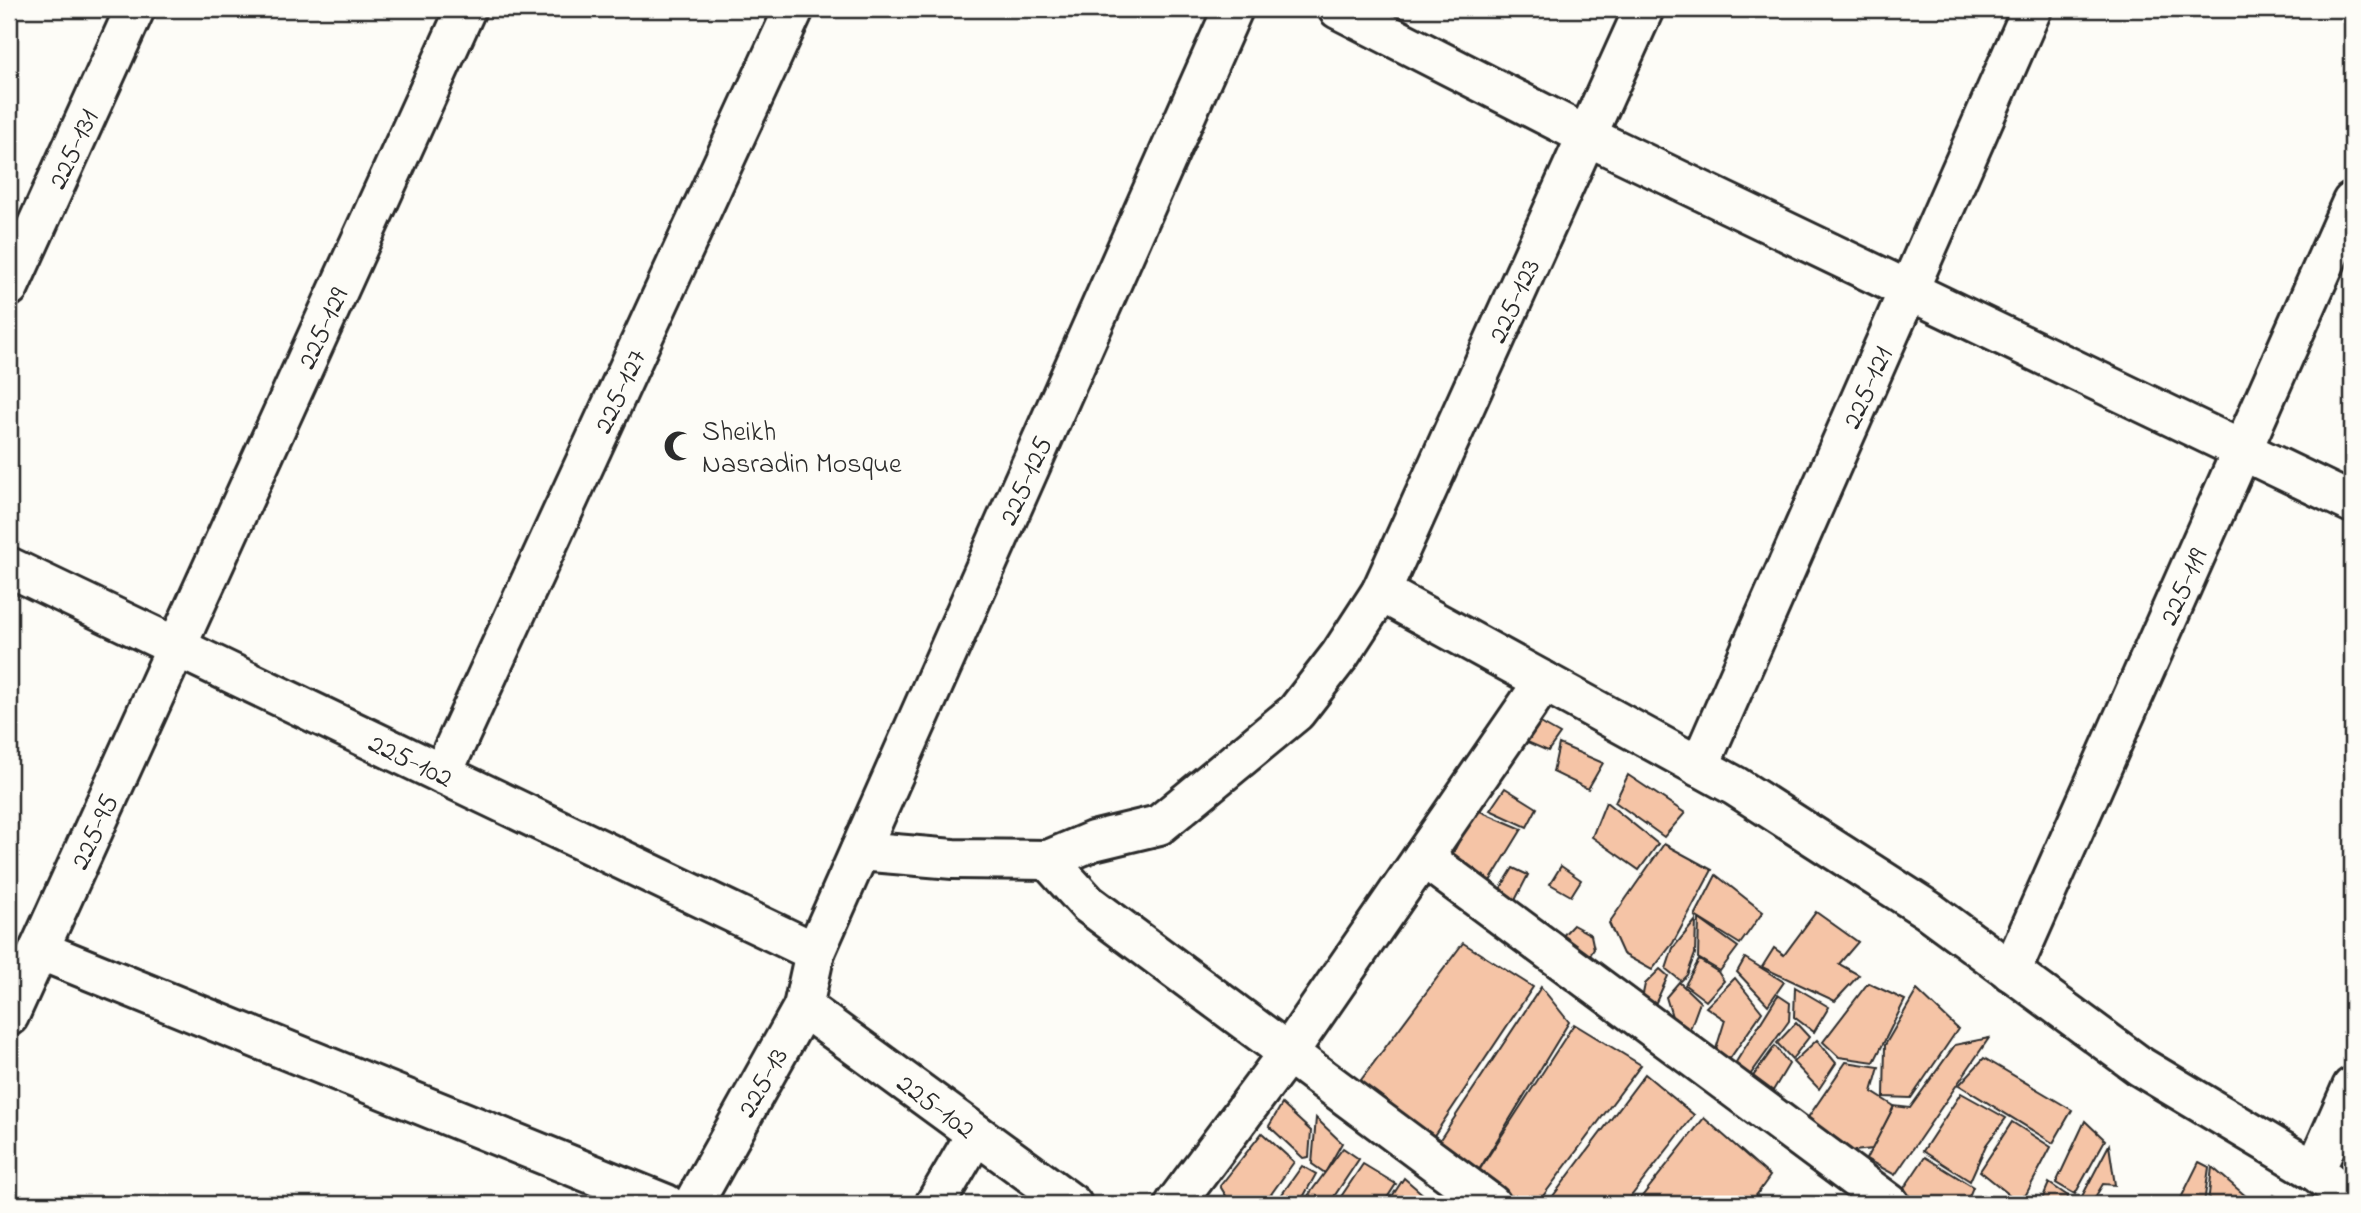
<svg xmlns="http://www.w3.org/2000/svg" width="2361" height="1213" font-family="'Indie Flower',sans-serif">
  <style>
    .building { fill: #f5c4a6; stroke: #2b2b2b; stroke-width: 2 }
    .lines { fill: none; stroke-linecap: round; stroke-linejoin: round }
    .minor-casing { stroke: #2b2b2b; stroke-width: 44 }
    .minor { stroke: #fdfcf7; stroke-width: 38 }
    .labels { text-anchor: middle; stroke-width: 7; stroke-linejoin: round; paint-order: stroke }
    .street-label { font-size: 28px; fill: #2b2b2b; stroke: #fdfcf7 }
    .poi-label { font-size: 28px; fill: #2b2b2b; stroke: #fdfcf7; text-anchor: start }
  </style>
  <rect width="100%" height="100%" fill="#fdfcf7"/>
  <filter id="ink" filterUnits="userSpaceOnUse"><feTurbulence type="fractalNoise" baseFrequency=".0143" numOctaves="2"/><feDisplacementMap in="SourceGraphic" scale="14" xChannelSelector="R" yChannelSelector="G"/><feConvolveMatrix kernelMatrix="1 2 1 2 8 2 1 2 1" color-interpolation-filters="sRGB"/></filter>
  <g filter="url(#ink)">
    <g class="building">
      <path d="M 1537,721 L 1560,734 L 1548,751 L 1518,738 Z"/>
      <path d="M 1559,744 L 1603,763 L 1588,789 L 1553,772 Z"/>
      <path d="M 1628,775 L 1685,813 L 1664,837 L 1615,802 Z"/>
      <path d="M 1505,788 L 1537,808 L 1527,827 L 1490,810 Z"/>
      <path d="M 1606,802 L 1658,844 L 1639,870 L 1592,837 Z"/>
      <path d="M 1475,809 L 1522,829 L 1487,886 L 1444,871 Z"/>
      <path d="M 1664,844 L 1712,870 L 1673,943 L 1652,970 L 1623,954 L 1609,923 Z"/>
      <path d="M 1561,866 L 1581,880 L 1571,896 L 1550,884 Z"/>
      <path d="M 1513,868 L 1528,875 L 1509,912 L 1491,904 Z"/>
      <path d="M 1716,875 L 1763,912 L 1740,944 L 1695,916 Z"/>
      <path d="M 1816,912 L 1858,942 L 1839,964 L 1859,975 L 1835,1001 L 1762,967 L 1774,948 L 1784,955 Z"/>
      <path d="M 1699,919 L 1738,947 L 1720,971 L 1698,958 Z"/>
      <path d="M 1696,920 L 1695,954 L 1687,975 L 1681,981 L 1666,969 L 1673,948 Z"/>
      <path d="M 1573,925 L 1591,935 L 1594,949 L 1583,966 L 1556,943 Z"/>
      <path d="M 1463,943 L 1533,987 L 1427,1146 L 1355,1088 Z"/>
      <path d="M 1745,958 L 1784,982 L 1768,1005 L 1737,972 Z"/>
      <path d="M 1699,960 L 1718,972 L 1724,981 L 1706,1001 L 1685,985 Z"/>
      <path d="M 1660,969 L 1668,976 L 1651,1013 L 1639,1013 L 1645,984 Z"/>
      <path d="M 1735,978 L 1762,1012 L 1722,1070 L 1712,1062 L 1725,1020 L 1706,1007 Z"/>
      <path d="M 1679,982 L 1700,1002 L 1689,1032 L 1678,1036 L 1666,997 Z"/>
      <path d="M 1868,983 L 1905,1000 L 1874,1062 L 1839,1057 L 1823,1042 Z"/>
      <path d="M 1541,987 L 1569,1022 L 1471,1183 L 1433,1150 Z"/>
      <path d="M 1795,987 L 1829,1007 L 1814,1032 L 1794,1017 Z"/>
      <path d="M 1917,990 L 1958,1029 L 1911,1098 L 1884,1097 L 1885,1045 Z"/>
      <path d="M 1778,995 L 1790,1003 L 1789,1021 L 1745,1082 L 1731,1070 Z"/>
      <path d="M 1796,1023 L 1809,1037 L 1792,1059 L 1777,1043 Z"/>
      <path d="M 1574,1024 L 1641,1065 L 1537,1204 L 1498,1204 L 1471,1183 Z"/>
      <path d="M 1989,1038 L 1895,1175 L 1866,1159 L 1894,1106 L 1910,1108 L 1955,1045 Z"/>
      <path d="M 1817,1040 L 1836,1063 L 1819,1089 L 1793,1062 Z"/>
      <path d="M 1775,1046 L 1789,1064 L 1768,1099 L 1746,1086 Z"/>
      <path d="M 1984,1058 L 2072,1110 L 2053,1143 L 1959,1085 Z"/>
      <path d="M 1846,1062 L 1879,1067 L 1872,1092 L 1894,1106 L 1872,1149 L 1836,1153 L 1805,1122 Z"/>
      <path d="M 1645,1074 L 1694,1115 L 1625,1204 L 1547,1204 Z"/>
      <path d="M 1961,1093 L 2006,1118 L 1986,1145 L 1970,1181 L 1923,1151 Z"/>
      <path d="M 1282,1104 L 1311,1131 L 1309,1157 L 1303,1158 L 1269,1126 Z"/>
      <path d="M 1316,1118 L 1342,1143 L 1325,1173 L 1312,1164 Z"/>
      <path d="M 1704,1118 L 1770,1176 L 1750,1204 L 1636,1204 Z"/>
      <path d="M 2085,1121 L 2105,1140 L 2075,1194 L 2056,1183 Z"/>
      <path d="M 2012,1122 L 2051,1147 L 2021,1204 L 1980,1171 Z"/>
      <path d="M 1262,1133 L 1294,1162 L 1264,1204 L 1231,1204 L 1220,1186 Z"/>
      <path d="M 2109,1145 L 2115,1185 L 2103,1184 L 2091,1204 L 2078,1204 Z"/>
      <path d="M 1343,1148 L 1359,1159 L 1329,1204 L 1302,1204 Z"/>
      <path d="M 1925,1157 L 1973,1187 L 1966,1204 L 1894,1203 Z"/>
      <path d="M 2199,1162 L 2209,1167 L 2204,1204 L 2178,1204 Z"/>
      <path d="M 1363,1164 L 1396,1184 L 1383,1204 L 1336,1204 Z"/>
      <path d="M 1302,1166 L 1316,1174 L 1301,1201 L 1297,1204 L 1275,1204 Z"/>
      <path d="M 2212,1167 L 2255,1204 L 2208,1204 Z"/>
      <path d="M 1404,1178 L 1432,1202 L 1431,1204 L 1387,1204 Z"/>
      <path d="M 2049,1183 L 2068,1196 L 2067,1204 L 2040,1204 Z"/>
      <path d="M 1983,1195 L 1997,1204 L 1983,1204 L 1979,1199 Z"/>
      <path d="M 2274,1195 L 2289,1204 L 2266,1204 Z"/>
    </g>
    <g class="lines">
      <g class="minor-casing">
        <g id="minor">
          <path d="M 1338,9 L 1587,136 L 2352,503"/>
          <path id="s1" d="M 9,287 L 135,9"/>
          <path id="s2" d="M 9,567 L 815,952"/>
          <path d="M 1381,592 L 1735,786 L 1928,910 L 2141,1067 L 2315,1171 L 2352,1200"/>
          <path id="s3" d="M 1699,767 L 2032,9"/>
          <path id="s4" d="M 442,774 L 794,9"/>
          <path id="s5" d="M 860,851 L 953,859 L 1048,860 L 1093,841 L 1159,825 L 1296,712 L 1340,655 L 1381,592 L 1644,9"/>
          <path d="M 1423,857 L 1890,1204"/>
          <path d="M 1048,860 L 1088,904 L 1491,1204"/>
          <path d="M 39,950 L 666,1204"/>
          <path id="s6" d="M 2011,972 L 2352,202"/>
          <path id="s7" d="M 803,1007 L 1072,1204"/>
          <path id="s8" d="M 9,1016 L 466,9"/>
          <path d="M 2315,1171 L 2352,1087"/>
          <path id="s9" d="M 693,1204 L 803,1007 L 815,952 L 1233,9"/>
          <path d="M 935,1204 L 976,1134"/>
          <path d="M 1175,1204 L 1288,1053 L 1544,681"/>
        </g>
      </g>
      <use href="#minor" class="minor"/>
    </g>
  </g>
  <defs>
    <g id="mosque-bare" transform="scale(2.415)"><path d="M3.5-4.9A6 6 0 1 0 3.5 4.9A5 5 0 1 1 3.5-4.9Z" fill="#2b2b2b" stroke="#fdfcf7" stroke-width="2.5" paint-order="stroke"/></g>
  </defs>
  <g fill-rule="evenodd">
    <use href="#mosque-bare" x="679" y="446"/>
  </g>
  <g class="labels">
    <g class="street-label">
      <text dy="10" stroke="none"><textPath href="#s1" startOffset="152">225-131</textPath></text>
      <text dy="10" stroke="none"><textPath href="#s5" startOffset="950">225-123</textPath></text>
      <text dy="10" stroke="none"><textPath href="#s8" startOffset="756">225-129</textPath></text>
      <text dy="10" stroke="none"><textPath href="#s3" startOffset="415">225-121</textPath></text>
      <text dy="10" stroke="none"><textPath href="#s4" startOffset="422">225-127</textPath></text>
      <text dy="10" stroke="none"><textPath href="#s9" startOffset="798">225-125</textPath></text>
      <text dy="10" stroke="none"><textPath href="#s6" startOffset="422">225-119</textPath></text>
      <text dy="10" stroke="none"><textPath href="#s2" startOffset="446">225-102</textPath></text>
      <text dy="10" stroke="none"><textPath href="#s8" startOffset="203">225-95</textPath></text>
      <text dy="10" stroke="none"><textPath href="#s9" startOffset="140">225-13</textPath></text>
      <text dy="10" stroke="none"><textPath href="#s7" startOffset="166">225-102</textPath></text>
    </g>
    <g class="poi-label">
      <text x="702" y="440">Sheikh<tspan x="702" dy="32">Nasradin Mosque</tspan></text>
    </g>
  </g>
  <rect width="2361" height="1213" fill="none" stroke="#fdfcf7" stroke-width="35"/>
  <rect x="18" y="18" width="2326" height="1178" fill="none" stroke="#2b2b2b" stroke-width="2.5" filter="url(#ink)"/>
</svg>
